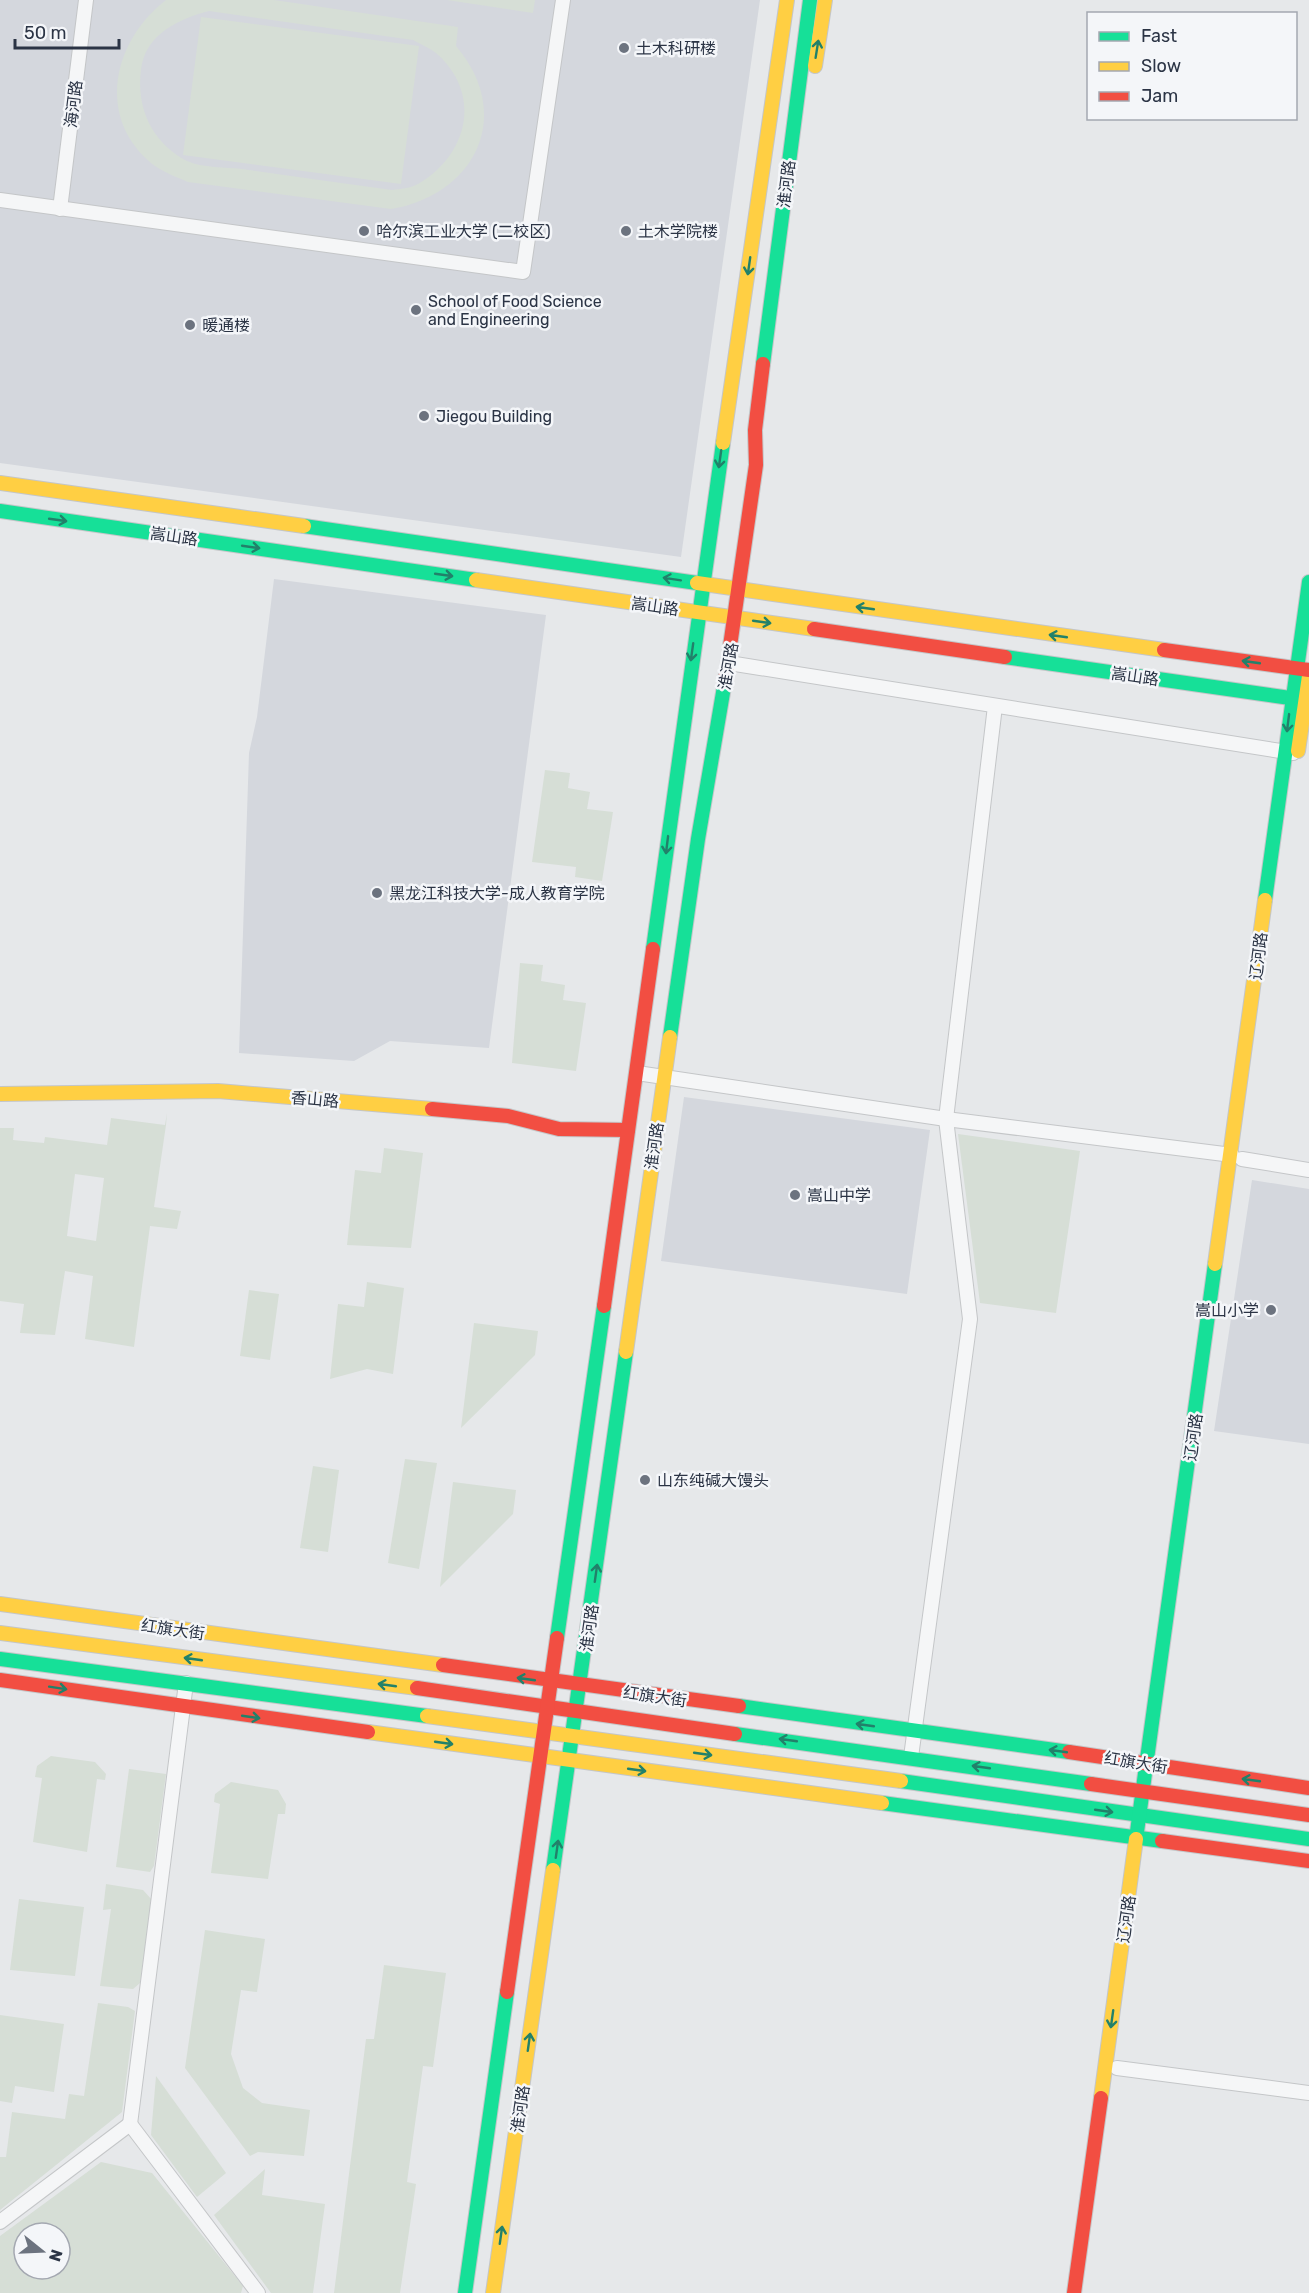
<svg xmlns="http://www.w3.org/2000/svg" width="1309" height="2293" font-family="Rubik,'Noto Sans SC',sans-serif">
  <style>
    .built { fill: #d4d7dd }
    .green { fill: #d6ded6; fill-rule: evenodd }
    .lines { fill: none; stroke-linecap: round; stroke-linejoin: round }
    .street-casing { stroke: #c4c6c8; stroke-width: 16 }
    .fast-casing { stroke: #c4c6c8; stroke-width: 16 }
    .slow-casing { stroke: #c4c6c8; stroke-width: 16 }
    .jam-casing { stroke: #c4c6c8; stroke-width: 16 }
    .street { stroke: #f5f6f7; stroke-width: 14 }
    .fast { stroke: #16e098; stroke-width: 14 }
    .slow { stroke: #ffcf43; stroke-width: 14 }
    .jam { stroke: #f24e42; stroke-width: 14 }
    .oneway { stroke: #22816a }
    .poi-dot { fill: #6c737f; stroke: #f4f6f9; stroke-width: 2 }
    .labels { text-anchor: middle; stroke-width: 5; stroke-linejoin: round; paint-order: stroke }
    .poi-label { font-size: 16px; fill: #2b3445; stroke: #f4f6f9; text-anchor: start }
    .street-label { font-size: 16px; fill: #2b3445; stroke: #f4f6f9 }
  </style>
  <rect width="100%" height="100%" fill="#e6e8ea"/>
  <g class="built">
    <path d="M 0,0 L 760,0 L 681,557 L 0,463 Z"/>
    <path d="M 274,579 L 546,615 L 489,1048 L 390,1041 L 354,1061 L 239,1053 L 249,753 L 257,717 Z"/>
    <path d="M 684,1097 L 930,1130 L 907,1294 L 661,1261 Z"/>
    <path d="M 1252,1180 L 1309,1189 L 1309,1444 L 1214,1431 Z"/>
  </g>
  <g class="green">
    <path d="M 166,0 L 274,0 L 458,27 L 456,46 C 515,115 475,195 391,209 L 188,182 C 176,177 161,171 151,163 C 95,116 114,40 166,0 ZM 209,11 L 413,40 C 420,44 430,48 436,53 C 483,94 468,155 418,184 C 411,188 400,189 392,190 C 342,183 292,176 242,169 C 226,167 202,168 187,161 C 152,143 136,108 141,70 C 145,34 179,19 209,11 Z"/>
    <path d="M 447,0 L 535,0 L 533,13 Z"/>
    <path d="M 201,17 L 419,46 L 401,184 L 183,155 Z"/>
    <path d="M 545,770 L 570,773 L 568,788 L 590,792 L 587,809 L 613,812 L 602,881 L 575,877 L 576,867 L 532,862 Z"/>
    <path d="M 520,963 L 543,965 L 541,981 L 565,985 L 563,1000 L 586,1003 L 576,1071 L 512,1063 Z"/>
    <path d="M 167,1113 L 166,1125 L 154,1207 L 181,1211 L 177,1229 L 150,1226 L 134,1347 L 85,1339 L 93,1276 L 65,1271 L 55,1335 L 20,1333 L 24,1304 L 0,1301 L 0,1128 L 14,1128 L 13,1140 L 44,1143 L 45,1137 L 107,1145 L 111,1118 L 165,1125 ZM 75,1174 L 104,1178 L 96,1241 L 67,1236 Z"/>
    <path d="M 958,1134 L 1080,1151 L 1056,1313 L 980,1303 Z"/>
    <path d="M 384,1148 L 423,1153 L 411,1248 L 347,1245 L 355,1170 L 381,1173 Z"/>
    <path d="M 367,1282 L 404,1288 L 393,1374 L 367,1369 L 330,1379 L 338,1304 L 364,1307 Z"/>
    <path d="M 249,1290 L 279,1294 L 270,1360 L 240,1356 Z"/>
    <path d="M 474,1323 L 538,1331 L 535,1355 L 461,1428 Z"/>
    <path d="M 405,1459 L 437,1463 L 419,1569 L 388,1563 Z"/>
    <path d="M 313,1466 L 339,1470 L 328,1552 L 300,1548 Z"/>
    <path d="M 453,1482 L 516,1490 L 513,1514 L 440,1587 Z"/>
    <path d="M 51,1756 L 95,1762 L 106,1774 L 105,1780 L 97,1779 L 87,1852 L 33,1842 L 42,1778 L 35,1777 L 37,1766 Z"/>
    <path d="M 129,1769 L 166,1774 L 154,1866 L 150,1872 L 116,1867 Z"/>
    <path d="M 231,1782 L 278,1790 L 286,1804 L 285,1814 L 278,1814 L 268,1879 L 211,1873 L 220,1804 L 214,1802 L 215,1794 Z"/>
    <path d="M 106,1884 L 143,1890 L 152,1900 L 140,1983 L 133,1989 L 100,1986 L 111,1909 L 103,1910 Z"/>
    <path d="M 19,1899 L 84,1907 L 75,1976 L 10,1970 Z"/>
    <path d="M 205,1930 L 265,1939 L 257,1992 L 241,1990 L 231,2054 L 243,2088 L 262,2103 L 310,2110 L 304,2156 L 258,2152 L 250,2156 L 185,2068 Z"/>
    <path d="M 384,1965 L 446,1973 L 433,2067 L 423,2066 L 407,2182 L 416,2184 L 400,2293 L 334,2293 L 366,2039 L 374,2039 Z"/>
    <path d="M 98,2003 L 128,2007 L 135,2011 L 122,2112 L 0,2210 L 0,2157 L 6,2157 L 12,2112 L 65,2119 L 69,2094 L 84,2096 Z"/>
    <path d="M 0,2015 L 64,2024 L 54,2092 L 15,2086 L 12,2103 L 0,2101 Z"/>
    <path d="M 156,2076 L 226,2173 L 197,2197 L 151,2135 Z"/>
    <path d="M 101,2162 L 152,2173 L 243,2286 L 241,2293 L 0,2293 L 0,2236 ZM 24,2233 L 60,2233 L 60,2269 L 24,2269 Z"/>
    <path d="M 265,2169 L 262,2195 L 325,2204 L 313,2293 L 271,2293 L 214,2215 Z"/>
  </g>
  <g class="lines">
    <g class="street-casing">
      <g id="street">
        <path d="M 0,200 L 523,272 L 563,0"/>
        <path d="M 60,209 L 86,0"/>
        <path d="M 729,663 L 1293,753"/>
        <path d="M 637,1073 L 946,1119 L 1232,1155"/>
        <path d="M 1242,1159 L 1309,1170"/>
        <path d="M 911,1757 L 970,1319 L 946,1119 L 995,706"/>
        <path d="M 1117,2068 L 1309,2093"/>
        <path d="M 130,2124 L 186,1683"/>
        <path d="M 0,2222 L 130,2124 L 258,2293"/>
      </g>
    </g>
    <g class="fast-casing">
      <g id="fast">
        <path d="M 763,364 L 810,0"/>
        <path d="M 0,511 L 476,580"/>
        <path d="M 304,526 L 697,583"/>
        <path d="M 1005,657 L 1304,700"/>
        <path d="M 1265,900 L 1309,582"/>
        <path d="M 653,949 L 723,443"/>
        <path d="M 670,1037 L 698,839 L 725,681"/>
        <path d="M 557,1638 L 604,1306"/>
        <path d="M 0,1659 L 427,1716"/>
        <path d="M 739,1706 L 1069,1752"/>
        <path d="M 735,1734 L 1091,1784"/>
        <path d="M 901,1781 L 1309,1839"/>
        <path d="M 882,1803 L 1162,1841"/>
        <path d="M 1136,1839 L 1215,1264"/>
        <path d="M 553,1870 L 626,1352"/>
        <path d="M 465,2293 L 507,1992"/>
      </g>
    </g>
    <g class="slow-casing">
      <g id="slow">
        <path d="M 815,66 L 825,0"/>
        <path d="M 723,443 L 787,0"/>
        <path d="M 0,483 L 304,526"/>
        <path d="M 476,580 L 814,629"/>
        <path d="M 697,583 L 1164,650"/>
        <path d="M 1298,751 L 1309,676"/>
        <path d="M 0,1094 L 218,1091 L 432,1109"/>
        <path d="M 1215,1264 L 1265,900"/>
        <path d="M 626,1352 L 670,1037"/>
        <path d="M 0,1604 L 443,1665"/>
        <path d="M 0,1633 L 417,1688"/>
        <path d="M 427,1716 L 901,1781"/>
        <path d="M 368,1732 L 882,1803"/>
        <path d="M 1101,2098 L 1136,1839"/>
        <path d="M 493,2293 L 553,1870"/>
      </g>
    </g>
    <g class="jam-casing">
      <g id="jam">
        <path d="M 814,629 L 1005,657"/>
        <path d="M 1164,650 L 1309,670"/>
        <path d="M 725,681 L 756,465 L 755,430 L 763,364"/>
        <path d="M 432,1109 L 508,1116 L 559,1129 L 628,1130"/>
        <path d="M 604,1306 L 653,949"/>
        <path d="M 443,1665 L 739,1706"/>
        <path d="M 0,1680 L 368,1732"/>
        <path d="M 417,1688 L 735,1734"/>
        <path d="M 1069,1752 L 1309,1788"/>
        <path d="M 1091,1784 L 1309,1815"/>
        <path d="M 1162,1841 L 1309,1861"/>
        <path d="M 507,1992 L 557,1638"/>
        <path d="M 1074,2293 L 1101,2098"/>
      </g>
    </g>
    <use href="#street" class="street"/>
    <use href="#fast" class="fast"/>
    <use href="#slow" class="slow"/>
    <use href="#jam" class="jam"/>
  </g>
  <defs><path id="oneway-shaft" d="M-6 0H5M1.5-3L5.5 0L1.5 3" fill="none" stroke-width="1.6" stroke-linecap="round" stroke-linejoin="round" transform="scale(1.5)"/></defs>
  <g class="oneway">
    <use href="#oneway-shaft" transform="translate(817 49) rotate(-81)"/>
    <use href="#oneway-shaft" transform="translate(749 266) rotate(98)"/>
    <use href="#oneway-shaft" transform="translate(720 459) rotate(98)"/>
    <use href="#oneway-shaft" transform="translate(58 520) rotate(8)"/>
    <use href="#oneway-shaft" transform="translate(251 547) rotate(8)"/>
    <use href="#oneway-shaft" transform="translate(444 575) rotate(8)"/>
    <use href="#oneway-shaft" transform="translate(672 579) rotate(-171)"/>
    <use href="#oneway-shaft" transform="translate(865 608) rotate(-172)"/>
    <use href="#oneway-shaft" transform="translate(762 622) rotate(8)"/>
    <use href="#oneway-shaft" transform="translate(1058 636) rotate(-172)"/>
    <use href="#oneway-shaft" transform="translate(692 652) rotate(98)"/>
    <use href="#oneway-shaft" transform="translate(1251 662) rotate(-172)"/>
    <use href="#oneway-shaft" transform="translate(1288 723) rotate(97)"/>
    <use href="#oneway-shaft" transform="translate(667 845) rotate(97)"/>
    <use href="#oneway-shaft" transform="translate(596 1573) rotate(-82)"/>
    <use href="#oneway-shaft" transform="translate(193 1659) rotate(-172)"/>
    <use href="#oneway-shaft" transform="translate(526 1679) rotate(-172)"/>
    <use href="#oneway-shaft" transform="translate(387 1685) rotate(-172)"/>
    <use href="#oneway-shaft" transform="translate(58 1688) rotate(9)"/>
    <use href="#oneway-shaft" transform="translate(251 1717) rotate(8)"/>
    <use href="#oneway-shaft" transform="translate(865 1725) rotate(-172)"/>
    <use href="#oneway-shaft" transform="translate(788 1740) rotate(-172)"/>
    <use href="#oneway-shaft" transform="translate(444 1743) rotate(8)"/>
    <use href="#oneway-shaft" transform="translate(1058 1751) rotate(-172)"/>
    <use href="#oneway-shaft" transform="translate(703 1754) rotate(8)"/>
    <use href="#oneway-shaft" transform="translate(981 1767) rotate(-172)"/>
    <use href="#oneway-shaft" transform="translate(637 1770) rotate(8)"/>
    <use href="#oneway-shaft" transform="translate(1251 1780) rotate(-172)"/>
    <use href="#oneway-shaft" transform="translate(1104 1811) rotate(8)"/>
    <use href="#oneway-shaft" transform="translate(557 1849) rotate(-82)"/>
    <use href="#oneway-shaft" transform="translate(1112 2019) rotate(98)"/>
    <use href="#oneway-shaft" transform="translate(529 2042) rotate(-82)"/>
    <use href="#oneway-shaft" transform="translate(501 2235) rotate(-82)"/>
  </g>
  <g class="poi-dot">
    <circle cx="624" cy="48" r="6"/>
    <circle cx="364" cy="231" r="6"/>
    <circle cx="626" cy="231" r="6"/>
    <circle cx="416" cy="310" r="6"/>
    <circle cx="190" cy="325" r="6"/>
    <circle cx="424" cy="416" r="6"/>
    <circle cx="377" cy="893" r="6"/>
    <circle cx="795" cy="1195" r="6"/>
    <circle cx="1271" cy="1310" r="6"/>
    <circle cx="645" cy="1480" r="6"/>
  </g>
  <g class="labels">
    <g class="poi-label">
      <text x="636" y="54">土木科研楼</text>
      <text x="376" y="237">哈尔滨工业大学 (二校区)</text>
      <text x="638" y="237">土木学院楼</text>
      <text x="428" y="307">School of Food Science<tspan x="428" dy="18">and Engineering</tspan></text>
      <text x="202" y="331">暖通楼</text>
      <text x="436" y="422">Jiegou Building</text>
      <text x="389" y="899">黑龙江科技大学-成人教育学院</text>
      <text x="807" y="1201">嵩山中学</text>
      <text x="1259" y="1316" text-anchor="end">嵩山小学</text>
      <text x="657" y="1486">山东纯碱大馒头</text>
    </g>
    <g class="street-label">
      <text transform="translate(73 104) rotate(-83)" y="6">海河路</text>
      <text transform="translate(786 184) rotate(-83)" y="6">淮河路</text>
      <text transform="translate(174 536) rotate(8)" y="6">嵩山路</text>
      <text transform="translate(655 606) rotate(8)" y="6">嵩山路</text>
      <text transform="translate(728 666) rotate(-80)" y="6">淮河路</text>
      <text transform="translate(1135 676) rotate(8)" y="6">嵩山路</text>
      <text transform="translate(1258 956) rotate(-83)" y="6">辽河路</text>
      <text transform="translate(315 1099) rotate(5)" y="6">香山路</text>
      <text transform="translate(654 1146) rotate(-82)" y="6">淮河路</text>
      <text transform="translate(1193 1437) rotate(-82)" y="6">辽河路</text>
      <text transform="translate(589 1628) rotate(-82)" y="6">淮河路</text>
      <text transform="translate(173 1629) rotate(8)" y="6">红旗大街</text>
      <text transform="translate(655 1696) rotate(8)" y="6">红旗大街</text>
      <text transform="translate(1136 1762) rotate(9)" y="6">红旗大街</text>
      <text transform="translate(1126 1919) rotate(-82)" y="6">辽河路</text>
      <text transform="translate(520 2109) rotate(-82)" y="6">淮河路</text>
    </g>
  </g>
  <rect x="1087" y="12" width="210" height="108" fill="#f4f6f9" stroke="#a4a8b1" stroke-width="1.5"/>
  <rect x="1099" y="32" width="30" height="9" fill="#16e098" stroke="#a4a8b1" stroke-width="1.5"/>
  <text x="1141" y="42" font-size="18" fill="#2b3445">Fast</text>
  <rect x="1099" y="62" width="30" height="9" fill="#ffcf43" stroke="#a4a8b1" stroke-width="1.5"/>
  <text x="1141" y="72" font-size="18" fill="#2b3445">Slow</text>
  <rect x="1099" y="92" width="30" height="9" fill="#f24e42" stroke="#a4a8b1" stroke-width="1.5"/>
  <text x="1141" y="102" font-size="18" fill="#2b3445">Jam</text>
  <g transform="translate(42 2251) rotate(108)"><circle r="28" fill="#f4f6f9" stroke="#a4a8b1" stroke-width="1.5"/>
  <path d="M0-4.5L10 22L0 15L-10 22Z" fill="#6c737f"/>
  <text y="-9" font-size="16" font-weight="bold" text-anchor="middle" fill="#2b3445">N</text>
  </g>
  <path d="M15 39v9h104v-9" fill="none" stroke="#2b3445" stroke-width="3"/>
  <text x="24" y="39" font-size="18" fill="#2b3445" stroke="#f4f6f9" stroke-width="4.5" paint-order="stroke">50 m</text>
</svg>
